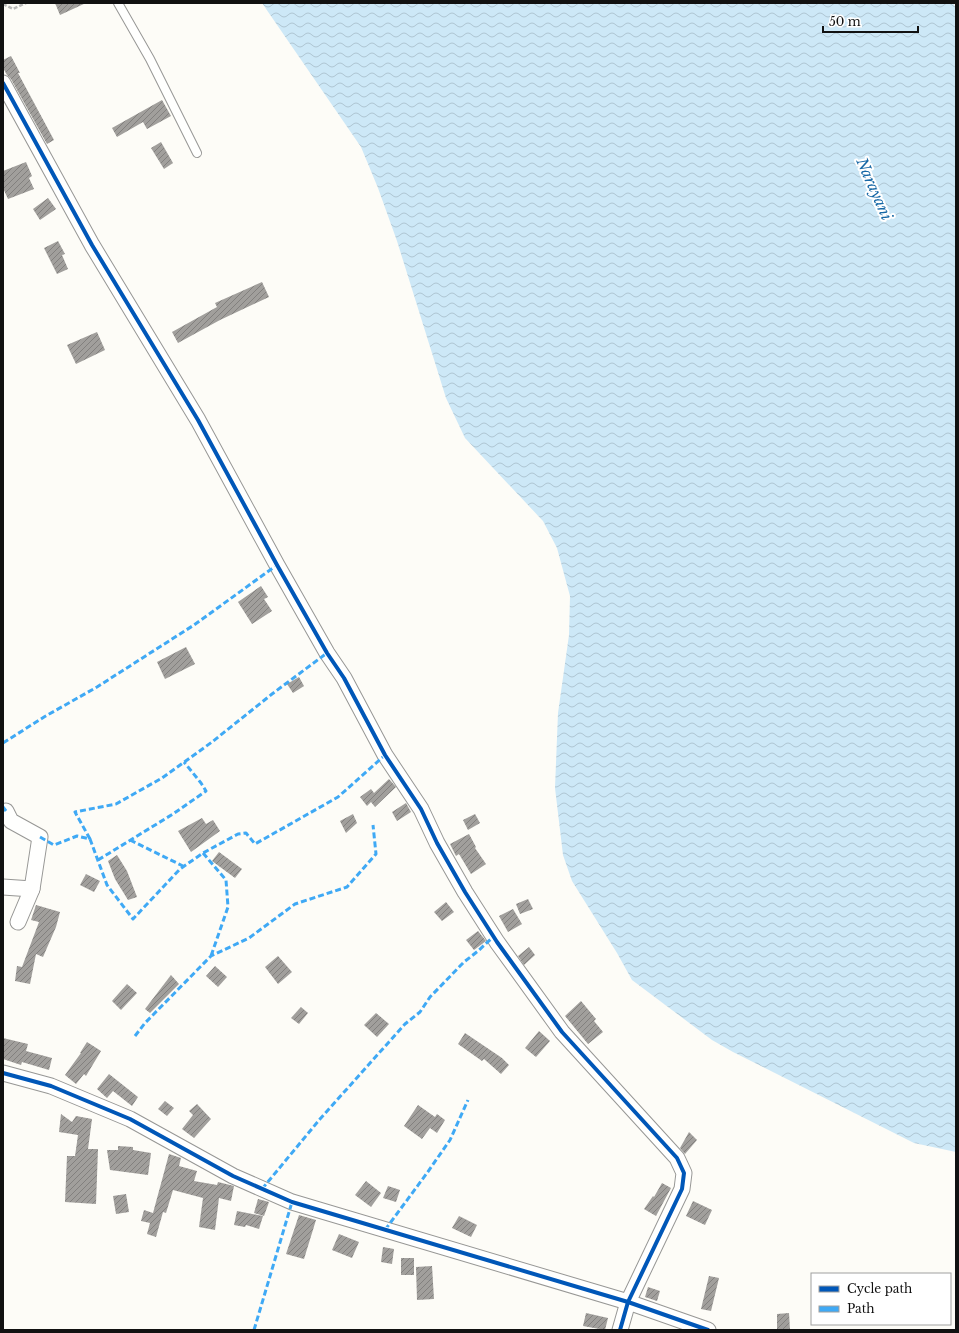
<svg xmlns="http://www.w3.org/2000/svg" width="959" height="1333" font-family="'Libre Baskerville',serif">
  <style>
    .water { fill: url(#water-waves) }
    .building { fill: url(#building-hatch) }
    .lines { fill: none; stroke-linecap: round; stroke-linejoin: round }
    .service-casing { stroke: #979795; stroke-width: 10 }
    .minor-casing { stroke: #979795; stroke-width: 17 }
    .path { stroke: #b9b9b8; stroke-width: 2.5; stroke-dasharray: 4 2; stroke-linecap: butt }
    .service { stroke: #fffffe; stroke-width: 8 }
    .minor { stroke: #fffffe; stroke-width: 15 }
    .quiet { stroke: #3fa9f5; stroke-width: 3; stroke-dasharray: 6 3; stroke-linecap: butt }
    .cycleway-casing { stroke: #fff; stroke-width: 6 }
    .cycleway { stroke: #0057b8; stroke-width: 4 }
    .labels { text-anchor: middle; stroke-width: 4; stroke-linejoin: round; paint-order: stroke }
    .water-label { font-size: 15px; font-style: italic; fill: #1768a6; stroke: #fff }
  </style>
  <defs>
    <pattern id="water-waves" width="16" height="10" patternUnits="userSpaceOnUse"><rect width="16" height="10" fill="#cde8f7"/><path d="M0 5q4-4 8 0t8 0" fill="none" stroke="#afc6d3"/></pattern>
    <pattern id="building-hatch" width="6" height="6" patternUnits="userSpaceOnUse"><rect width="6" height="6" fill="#a19f9c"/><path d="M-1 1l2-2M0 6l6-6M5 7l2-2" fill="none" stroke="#82807e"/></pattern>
  </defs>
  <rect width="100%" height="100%" fill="#fdfcf7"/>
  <path class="water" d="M 262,3 L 953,3 L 956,8 L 956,1152 L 914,1143 L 733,1052 L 712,1040 L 632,980 L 617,953 L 572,881 L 563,855 L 555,788 L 558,713 L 569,635 L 570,596 L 557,548 L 543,521 L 465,438 L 446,398 L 397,241 L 378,188 L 361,147 Z"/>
  <g class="building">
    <path d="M 55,3 L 86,3 L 60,15 Z"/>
    <path d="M 11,56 L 20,73 L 18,73 L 54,140 L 47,144 L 11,79 L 7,75 L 3,68 L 3,60 Z"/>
    <path d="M 162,100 L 171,116 L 147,129 L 143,122 L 117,137 L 112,128 Z"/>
    <path d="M 161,142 L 173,163 L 164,169 L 151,148 Z"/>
    <path d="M 26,162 L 32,176 L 29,178 L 34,189 L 8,199 L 3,188 L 3,171 Z"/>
    <path d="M 48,198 L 56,209 L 40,220 L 33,209 Z"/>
    <path d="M 58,241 L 65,254 L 62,255 L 68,269 L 57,274 L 44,248 Z"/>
    <path d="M 262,282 L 269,297 L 220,320 L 178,343 L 172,332 L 217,307 L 215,303 Z"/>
    <path d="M 97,332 L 105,350 L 76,364 L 67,345 Z"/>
    <path d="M 261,586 L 268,597 L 264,599 L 272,611 L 252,624 L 238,602 Z"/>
    <path d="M 186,647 L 195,664 L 165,679 L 157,662 Z"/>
    <path d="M 299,677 L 304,686 L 293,693 L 287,684 Z"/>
    <path d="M 389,779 L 396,787 L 375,807 L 371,802 L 367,806 L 360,797 L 371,789 L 374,793 Z"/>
    <path d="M 406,803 L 411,812 L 397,821 L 392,812 Z"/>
    <path d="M 353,814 L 357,823 L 346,833 L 340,821 Z"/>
    <path d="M 475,814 L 480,823 L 468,830 L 463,820 Z"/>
    <path d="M 202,818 L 206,824 L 213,820 L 220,831 L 191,852 L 178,831 Z"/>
    <path d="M 469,834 L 476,847 L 475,848 L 486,864 L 471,874 L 459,854 L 456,856 L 450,844 Z"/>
    <path d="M 219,852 L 242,869 L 235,878 L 212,861 Z"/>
    <path d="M 117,855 L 127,871 L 137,897 L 128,900 L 115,879 L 108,861 Z"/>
    <path d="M 86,874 L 100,881 L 94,892 L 80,885 Z"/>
    <path d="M 528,899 L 533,909 L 520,914 L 516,904 Z"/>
    <path d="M 446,902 L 454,912 L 442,921 L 434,912 Z"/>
    <path d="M 36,905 L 60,912 L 56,927 L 43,957 L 36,954 L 30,984 L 15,981 L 17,966 L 22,967 L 39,922 L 31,920 Z"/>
    <path d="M 513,909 L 522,924 L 508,932 L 499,916 Z"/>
    <path d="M 478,931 L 486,941 L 474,950 L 466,940 Z"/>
    <path d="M 529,947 L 535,955 L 524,965 L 518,956 Z"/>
    <path d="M 278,956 L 292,972 L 278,984 L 265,967 Z"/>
    <path d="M 215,966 L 227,977 L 218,987 L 206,976 Z"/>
    <path d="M 171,975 L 179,984 L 150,1013 L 145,1009 Z"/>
    <path d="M 127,984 L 137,993 L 121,1010 L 112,1001 Z"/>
    <path d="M 581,1001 L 596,1019 L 594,1021 L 603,1032 L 588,1044 L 565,1016 Z"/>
    <path d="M 301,1007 L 308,1013 L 299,1024 L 291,1018 Z"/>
    <path d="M 376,1013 L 389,1024 L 377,1037 L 364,1025 Z"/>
    <path d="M 539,1031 L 550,1041 L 536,1057 L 525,1048 Z"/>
    <path d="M 465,1033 L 502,1058 L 509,1065 L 501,1074 L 484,1059 L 482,1061 L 458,1044 Z"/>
    <path d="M 3,1038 L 28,1044 L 26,1051 L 52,1058 L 49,1070 L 22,1062 L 21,1065 L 3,1059 Z"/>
    <path d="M 87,1042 L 101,1051 L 86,1076 L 84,1074 L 76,1084 L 65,1075 L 81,1053 L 80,1053 Z"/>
    <path d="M 109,1074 L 138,1097 L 132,1106 L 113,1091 L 107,1098 L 97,1089 Z"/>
    <path d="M 165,1101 L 174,1108 L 167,1116 L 158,1109 Z"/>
    <path d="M 197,1104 L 211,1119 L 194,1138 L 182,1129 L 193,1115 L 189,1111 Z"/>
    <path d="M 418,1105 L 435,1117 L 437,1114 L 445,1120 L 437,1133 L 430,1128 L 422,1139 L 404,1126 Z"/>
    <path d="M 61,1114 L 72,1122 L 76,1116 L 92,1119 L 88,1149 L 98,1149 L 96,1204 L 65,1202 L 67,1156 L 75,1156 L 78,1135 L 59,1132 Z"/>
    <path d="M 689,1132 L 697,1140 L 685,1154 L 680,1148 Z"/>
    <path d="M 118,1146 L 133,1147 L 133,1150 L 151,1153 L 148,1175 L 110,1170 L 107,1150 L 118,1150 Z"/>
    <path d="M 169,1154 L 181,1158 L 179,1166 L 197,1171 L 194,1181 L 217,1185 L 218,1182 L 234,1186 L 231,1201 L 219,1198 L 215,1230 L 199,1227 L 203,1198 L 173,1190 L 166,1213 L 163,1212 L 156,1237 L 147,1234 L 150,1223 L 141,1221 L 144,1210 L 153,1213 Z"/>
    <path d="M 366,1181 L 381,1193 L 371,1207 L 355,1195 Z"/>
    <path d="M 662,1183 L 671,1188 L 656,1216 L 644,1209 L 653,1196 L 654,1197 Z"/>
    <path d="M 388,1186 L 400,1190 L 396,1202 L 383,1198 Z"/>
    <path d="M 126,1194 L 129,1212 L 116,1214 L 113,1196 Z"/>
    <path d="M 258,1199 L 269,1202 L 264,1216 L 254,1213 Z"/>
    <path d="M 693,1201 L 712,1210 L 705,1225 L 686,1216 Z"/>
    <path d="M 237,1211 L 263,1216 L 259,1229 L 246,1225 L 245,1227 L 234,1225 Z"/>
    <path d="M 299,1215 L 316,1220 L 304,1259 L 286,1254 Z"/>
    <path d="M 459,1216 L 477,1225 L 471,1237 L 452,1228 Z"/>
    <path d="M 339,1234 L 359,1242 L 352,1258 L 332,1250 Z"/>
    <path d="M 383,1247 L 394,1249 L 392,1264 L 381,1262 Z"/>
    <rect x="401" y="1258" width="13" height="17"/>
    <path d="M 432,1266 L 434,1299 L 417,1300 L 416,1267 Z"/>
    <path d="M 709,1276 L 719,1278 L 711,1311 L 701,1309 Z"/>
    <path d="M 648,1287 L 660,1291 L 657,1301 L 645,1297 Z"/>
    <path d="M 586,1313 L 608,1318 L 605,1330 L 583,1326 Z"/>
    <path d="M 789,1313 L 790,1330 L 777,1330 L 777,1314 Z"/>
  </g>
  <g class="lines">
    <g class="service-casing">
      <path id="service" d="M 118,3 L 150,59 L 197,153"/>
    </g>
    <g class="minor-casing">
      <g id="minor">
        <path d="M 3,83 L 92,245 L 198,420 L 277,565 L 327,653 L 344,678 L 385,755 L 421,809 L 437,843 L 465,892 L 497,942 L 562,1032 L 677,1158 L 684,1173 L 682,1189 L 628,1302 L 620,1330"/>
        <path d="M 3,887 L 32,889 L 40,837 L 11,821 L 6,811"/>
        <path d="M 18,922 L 32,889"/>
        <path d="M 3,1073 L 51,1086 L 130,1119 L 233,1176 L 292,1202 L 628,1302 L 708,1330"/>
      </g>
    </g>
    <path class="path" d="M 3,4 L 13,9 L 26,3"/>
    <use href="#service" class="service"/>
    <use href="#minor" class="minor"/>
    <g class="quiet">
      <path d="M 3,743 L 44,717 L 97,687 L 194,625 L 277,565"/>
      <path d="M 3,807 L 6,811"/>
      <path d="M 40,837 L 54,845 L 77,836 L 90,839 L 107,885 L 133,919 L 180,869 L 203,853 L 238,834 L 246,833 L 255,844 L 338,797 L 385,755"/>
      <path d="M 90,839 L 75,812 L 116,804 L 162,778 L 212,742 L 272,694 L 327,653"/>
      <path d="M 130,840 L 183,866"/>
      <path d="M 203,853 L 226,880 L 228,907 L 211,956"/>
      <path d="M 98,860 L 173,814 L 206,791 L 201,783 L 184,762"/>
      <path d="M 135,1036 L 145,1023 L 211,956 L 249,938 L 295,904 L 347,887 L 376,854 L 373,825"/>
      <path d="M 262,1189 L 320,1119 L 405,1024 L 420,1012 L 430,997 L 464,962 L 478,951 L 493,937"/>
      <path d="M 385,1230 L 427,1173 L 450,1140 L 468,1100"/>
      <path d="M 254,1330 L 292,1202"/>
    </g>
    <g class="cycleway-casing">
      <g id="cycleway">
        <path d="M 3,83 L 92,245 L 198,420 L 277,565 L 327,653 L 344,678 L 385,755 L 421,809 L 437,843 L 465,892 L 497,942 L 562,1032 L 677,1158 L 684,1173 L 682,1189 L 628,1302 L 620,1330"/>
        <path d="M 3,1073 L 51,1086 L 130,1119 L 233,1176 L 292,1202 L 628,1302 L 708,1330"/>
      </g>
    </g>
    <use href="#cycleway" class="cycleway"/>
  </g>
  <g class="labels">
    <g class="water-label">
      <text transform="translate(874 189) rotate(66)" y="5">Narayani</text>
    </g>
  </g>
  <rect width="959" height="1333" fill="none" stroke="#111111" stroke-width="8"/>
  <rect x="811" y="1273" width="140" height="52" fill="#ffffff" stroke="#a0a0a0"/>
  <rect x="819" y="1286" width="20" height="6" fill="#0057b8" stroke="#a0a0a0"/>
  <text x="847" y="1293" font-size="12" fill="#111111">Cycle path</text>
  <rect x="819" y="1306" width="20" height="6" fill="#3fa9f5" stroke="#a0a0a0"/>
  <text x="847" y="1313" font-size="12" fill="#111111">Path</text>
  <path d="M823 26v6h95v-6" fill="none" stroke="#111111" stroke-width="2"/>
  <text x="829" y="26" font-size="12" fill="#111111" stroke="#ffffff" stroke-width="3" paint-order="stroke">50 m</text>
</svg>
